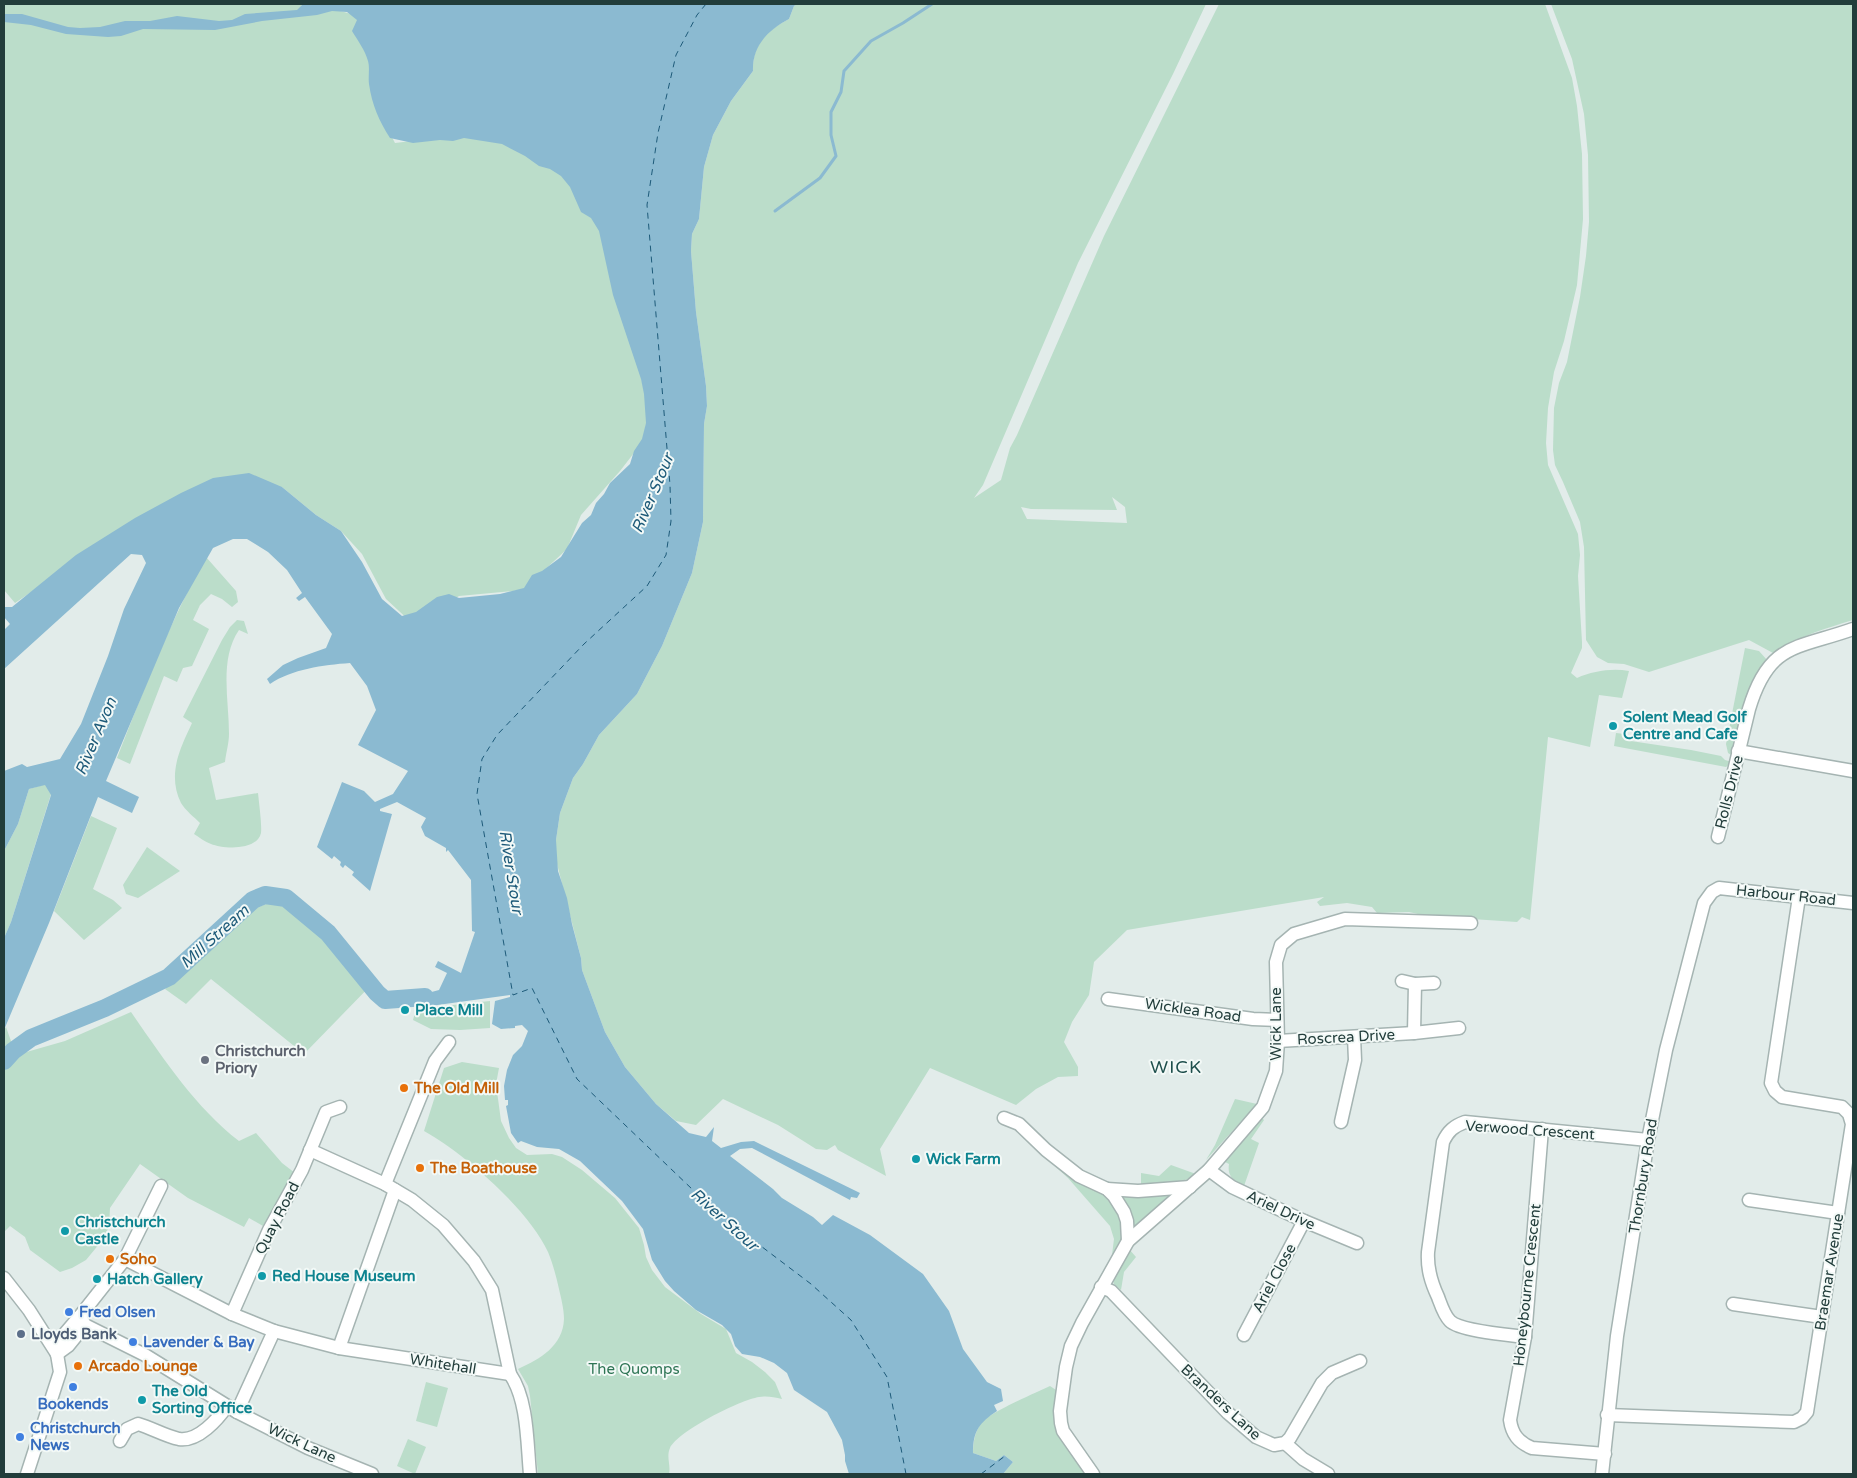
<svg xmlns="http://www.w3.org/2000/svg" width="1857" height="1478" font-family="'Varela Round',sans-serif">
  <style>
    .green { fill: #bbddca; fill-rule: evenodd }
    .water { fill: #8bbad1 }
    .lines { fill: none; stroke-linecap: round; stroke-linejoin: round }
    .stream { stroke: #8bbad1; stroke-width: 3 }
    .river { stroke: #8bbad1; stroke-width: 18 }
    .ferry { stroke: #1d5a79; stroke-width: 1; stroke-dasharray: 6 5; stroke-linecap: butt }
    .minor-casing { stroke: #a5b4b2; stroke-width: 15 }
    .minor { stroke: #fff; stroke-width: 12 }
    .culture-dot { fill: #0f9aa8; stroke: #f3f9f7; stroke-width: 2 }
    .worship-dot { fill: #6b7280; stroke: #f3f9f7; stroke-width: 2 }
    .food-dot { fill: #e8710a; stroke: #f3f9f7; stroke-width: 2 }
    .shop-dot { fill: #3f7fe0; stroke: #f3f9f7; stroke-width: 2 }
    .service-dot { fill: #5c6f8a; stroke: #f3f9f7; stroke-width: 2 }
    .labels { text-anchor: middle; stroke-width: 4; stroke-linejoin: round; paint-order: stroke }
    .culture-label { font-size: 15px; font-weight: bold; fill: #0d838f; stroke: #f3f9f7; text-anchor: start }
    .street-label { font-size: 15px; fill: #223d3b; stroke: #f3f9f7 }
    .worship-label { font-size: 15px; font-weight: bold; fill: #5b616d; stroke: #f3f9f7; text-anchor: start }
    .food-label { font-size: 15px; font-weight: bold; fill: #c56008; stroke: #f3f9f7; text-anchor: start }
    .shop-label { font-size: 15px; font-weight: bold; fill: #366cbe; stroke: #f3f9f7; text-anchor: start }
    .service-label { font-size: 15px; font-weight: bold; fill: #4e5e75; stroke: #f3f9f7; text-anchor: start }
    .park-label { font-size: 15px; fill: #2d7454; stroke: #f3f9f7 }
    .water-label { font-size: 16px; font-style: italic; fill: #1d5a79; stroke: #f3f9f7 }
    .quarter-label { font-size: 18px; letter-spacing: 1px; fill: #1e4f4c; stroke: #f3f9f7 }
  </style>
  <rect width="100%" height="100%" fill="#e2ecea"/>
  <g class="green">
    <path d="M 4,4 L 302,4 L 301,9 L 330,8 L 358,16 L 371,54 L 374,103 L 395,143 L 462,135 L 506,143 L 557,165 L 596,218 L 633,342 L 648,408 L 644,440 L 620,471 L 581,515 L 567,549 L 523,590 L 459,596 L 413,624 L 386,599 L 362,554 L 341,531 L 316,515 L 282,487 L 37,588 L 15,603 L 4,590 Z"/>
    <path d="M 797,4 L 1206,4 L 1173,74 L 1078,263 L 983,485 L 974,498 L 1001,480 L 1010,448 L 1017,435 L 1104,236 L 1219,4 L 1545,4 L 1572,78 L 1577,106 L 1582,154 L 1583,219 L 1577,285 L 1564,341 L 1554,372 L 1548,408 L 1546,443 L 1548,465 L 1578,534 L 1580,555 L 1578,576 L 1582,642 L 1582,648 L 1571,673 L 1577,678 C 1593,671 1612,668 1629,671 L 1622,698 L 1599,695 L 1590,747 L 1548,737 L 1530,920 L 1522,917 L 1517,922 L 1427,916 L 1409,912 L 1377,913 L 1372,907 L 1347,903 L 1320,906 L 1317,902 L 1324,897 L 1127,930 L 1094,962 L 1089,995 L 1072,1022 L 1064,1042 L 1078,1067 L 1078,1076 L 1058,1077 L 1036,1089 L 1016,1105 L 930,1068 L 880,1149 L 886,1176 L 838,1150 L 835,1145 L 827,1150 L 816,1149 L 778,1125 L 723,1099 L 696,1125 L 676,1121 L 656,1104 L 625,1067 L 605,1032 L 582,970 L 581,958 L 556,860 L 556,840 L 560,813 L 573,778 L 583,764 L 599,735 L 637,694 L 662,646 L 692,573 L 703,522 L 704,424 L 707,406 L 706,386 L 696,312 L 691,251 L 692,234 L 699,219 L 704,167 L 713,135 L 731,101 L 753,71 C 752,45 767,30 789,19 L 794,6 ZM 1112,497 L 1125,507 L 1127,523 L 1027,519 L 1021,507 L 1031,509 L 1117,510 Z"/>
    <path d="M 1551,4 L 1853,4 L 1853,620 C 1824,629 1799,636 1773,653 L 1749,640 L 1649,672 L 1624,664 L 1608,663 L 1597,657 L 1586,640 L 1584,547 L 1580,522 L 1563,482 L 1555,465 L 1553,450 L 1554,408 L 1559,383 L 1567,362 L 1580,297 L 1586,256 L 1589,222 L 1588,155 L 1584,114 L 1572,59 Z"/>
    <path d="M 206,557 L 236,591 L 238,602 L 232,607 L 222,599 L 211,594 L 200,605 L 193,620 L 209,629 L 192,666 L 183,668 L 177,682 L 164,676 L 130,764 L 117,758 C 144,689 170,621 206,557 Z"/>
    <path d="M 237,620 L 244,621 L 248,634 L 239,630 C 219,659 229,700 229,734 C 229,743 226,753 225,762 L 209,768 L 216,800 L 258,793 C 259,803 262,825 261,833 C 257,851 223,849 211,844 C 205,842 199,837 194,834 L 200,823 C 194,817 185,810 181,803 C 167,774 180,749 192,723 L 183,717 L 222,640 L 230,627 Z"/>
    <path d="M 1745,648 L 1759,651 L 1767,660 C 1746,687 1741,723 1733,756 L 1728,753 L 1726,744 Z"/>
    <path d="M 1616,733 L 1625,734 L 1624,740 L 1691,750 L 1721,756 L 1725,760 L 1732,762 L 1726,767 L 1614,746 Z"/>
    <path d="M 46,784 L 51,794 L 11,922 L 4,938 L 4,851 L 18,824 L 29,789 Z"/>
    <path d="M 91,816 L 117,828 L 93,889 L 113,900 L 122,908 L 84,940 L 54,911 Z"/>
    <path d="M 147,847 L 180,871 L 138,898 L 126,894 L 123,885 Z"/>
    <path d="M 277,900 L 317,930 L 375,981 L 304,1054 L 211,979 L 186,1004 L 165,989 L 251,910 Z"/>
    <path d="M 490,1001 L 490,1028 L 460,1030 L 431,1029 L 413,1020 L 416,1009 Z"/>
    <path d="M 131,1012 C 163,1058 195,1107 239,1141 L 256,1133 L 282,1163 L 295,1173 L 263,1226 L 249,1218 L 244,1227 L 188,1198 L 140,1164 L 110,1208 L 109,1227 L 100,1243 L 86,1260 L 72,1268 L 60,1272 L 30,1250 L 25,1237 L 10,1226 L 4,1232 L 4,1030 L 6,1027 L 16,1055 L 65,1041 Z"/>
    <path d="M 462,1062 L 499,1068 L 496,1084 L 501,1121 L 509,1138 L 516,1148 L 527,1155 L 552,1154 L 562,1157 L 582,1170 L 615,1198 L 639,1228 L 644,1245 L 646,1257 L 652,1270 L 665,1287 L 701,1314 L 726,1329 L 736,1353 L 752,1362 L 765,1372 L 775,1382 L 782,1399 C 774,1397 767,1396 759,1397 C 740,1400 678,1431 670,1448 C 666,1457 671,1465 669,1474 L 538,1474 L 530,1396 L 528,1386 L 518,1369 C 540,1359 563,1346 564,1319 C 564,1309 561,1298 559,1289 C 556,1276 553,1264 548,1252 C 529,1210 464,1153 424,1131 L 444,1068 Z"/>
    <path d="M 1235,1099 L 1257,1104 L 1206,1160 L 1215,1145 Z"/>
    <path d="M 1261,1117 L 1264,1120 L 1251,1139 L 1259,1143 L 1244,1186 C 1234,1180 1227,1177 1229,1164 L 1223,1161 Z"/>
    <path d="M 1034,1147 C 1057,1162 1085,1177 1106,1194 C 1125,1209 1130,1238 1112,1255 L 1114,1239 L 1110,1226 L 1068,1178 Z"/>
    <path d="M 1171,1165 L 1196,1174 C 1179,1186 1161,1185 1141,1186 L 1141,1173 L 1159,1176 Z"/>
    <path d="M 1118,1194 L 1168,1194 L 1169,1196 L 1133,1230 Z"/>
    <path d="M 1129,1249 L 1136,1257 L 1124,1272 L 1121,1290 L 1114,1284 L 1112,1276 Z"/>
    <path d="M 426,1382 L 448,1388 L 437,1427 L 416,1421 Z"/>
    <path d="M 1050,1386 L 1056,1390 L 1055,1423 L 1086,1474 L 1003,1474 L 1013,1462 L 1004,1455 L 996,1461 L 973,1453 C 973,1442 975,1432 981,1423 C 987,1414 1037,1392 1050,1386 Z"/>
    <path d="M 408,1439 L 426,1447 L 415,1474 L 397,1466 Z"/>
  </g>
  <path class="water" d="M 303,4 L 797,4 L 794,6 L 789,19 C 768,30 752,46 753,71 L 731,101 L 713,135 L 704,167 L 699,219 L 692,234 L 691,251 L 696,312 L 706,386 L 707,406 L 704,424 L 703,522 L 692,573 L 662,646 L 637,694 L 599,735 L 583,764 L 573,778 L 560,813 L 556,840 L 558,871 L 567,898 L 572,924 L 581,958 L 582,970 L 605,1032 L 625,1067 L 656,1104 L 689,1133 L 706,1137 L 714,1127 L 712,1141 L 721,1148 L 741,1142 L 754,1141 L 860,1193 L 857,1198 L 851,1197 L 850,1200 L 752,1148 L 740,1149 L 730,1156 L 773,1189 L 782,1198 L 813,1217 L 822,1225 L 833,1215 L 870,1235 L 923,1274 L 949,1311 L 963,1349 L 987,1382 L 1001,1389 L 1003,1401 L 994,1405 L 997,1411 C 979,1423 973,1431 973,1453 L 996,1461 L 1004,1455 L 1013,1462 L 1003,1474 L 849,1474 L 845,1461 L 845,1455 L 842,1440 L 827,1412 L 794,1390 L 787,1373 L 774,1363 L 760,1357 L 742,1354 L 735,1346 L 731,1334 L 722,1325 L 696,1310 L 674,1291 L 665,1281 L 652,1260 L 643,1229 L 622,1201 L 580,1161 L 559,1149 L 537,1147 L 521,1141 L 518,1143 L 511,1133 L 506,1106 L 508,1105 L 508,1100 L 505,1100 L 504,1086 L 507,1070 L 513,1055 L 522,1046 L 528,1031 L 522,1025 L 515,1026 L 515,1028 L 501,1029 L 492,1024 L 495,1001 L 510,997 L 510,995 L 423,1007 L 411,1006 L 411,1003 L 424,1001 L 423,999 L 403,1001 L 402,996 L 413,997 L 439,990 L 447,973 L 435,967 L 438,961 L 461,973 L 475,932 L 472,931 L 471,880 L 448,850 L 446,852 L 446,848 L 425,836 L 421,827 L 426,818 L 397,802 L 380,809 L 380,811 L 392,814 L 370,891 L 352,875 L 354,872 L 345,865 L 343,868 L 340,865 L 341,862 L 334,856 L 332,859 L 317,847 L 342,782 L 364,791 L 375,802 L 393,794 L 408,771 L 358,745 L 376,710 L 367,686 L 350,663 C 323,665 292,669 270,684 L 267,679 L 283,665 L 298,658 L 326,648 L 332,634 L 305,597 L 299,601 L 296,598 L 302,593 L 287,570 L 268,552 L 247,539 L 233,539 L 213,548 L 179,608 L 106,781 L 139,797 L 132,813 L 98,797 L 49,923 L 4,1030 L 4,938 L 11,922 L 51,795 L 45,785 L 29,789 L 18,824 L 4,851 L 4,771 L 22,764 L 27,767 L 60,759 L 81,724 L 108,656 L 124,609 L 146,563 L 142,555 L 131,554 L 4,669 L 4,630 L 10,624 L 4,617 L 4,607 L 12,607 L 76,555 L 135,518 L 181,493 L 213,478 L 249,473 L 282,487 L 316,515 L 341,531 L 362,562 L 382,599 L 402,616 L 416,612 L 437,597 L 449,594 L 459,598 L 500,594 L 524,588 L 532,575 L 542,571 L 561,557 L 582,523 L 591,515 L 596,503 L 604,494 L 610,483 L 630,464 L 634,451 L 642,439 L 646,423 L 644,394 L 641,379 L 613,295 L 599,231 L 591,218 L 581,212 L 570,187 L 561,176 L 550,169 L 539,166 L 525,156 L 502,144 L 464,138 L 453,141 L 440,140 L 413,143 L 390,138 C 379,121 372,105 369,84 C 368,77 370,68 368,61 C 365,50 358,41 352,31 L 357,20 L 347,12 L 332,11 L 317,15 L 262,21 L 215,30 L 143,29 L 121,36 L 108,37 L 66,34 L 31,25 L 4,22 L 4,14 L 22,14 L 68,27 L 80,28 L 100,27 L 125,21 L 150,21 L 177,16 L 219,21 L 232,20 L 245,14 L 297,10 Z"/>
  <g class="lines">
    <path class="stream" d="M 775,211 L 820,178 L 836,156 L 831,135 L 831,112 L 841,92 L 844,71 L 871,41 L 903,23 L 932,4"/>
    <path class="river" d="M 4,1061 L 13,1051 L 31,1038 L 105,1008 L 169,977 L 253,900 L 265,895 L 286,898 L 328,933 L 377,993 L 385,1000 L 425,997"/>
    <g class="ferry">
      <path d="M 706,4 L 697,15 L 676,55 L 658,133 L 647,205 L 670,485 L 671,521 L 666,555 L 647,586 L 584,644 L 497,735 L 482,759 L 477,794 L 513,995 L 532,988 L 577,1079 L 716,1212 L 811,1284 L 851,1320 L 887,1377 L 906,1474"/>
      <path d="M 981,1474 L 1005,1456"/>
    </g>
    <g class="minor-casing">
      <g id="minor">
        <path d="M 1738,751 L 1853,771"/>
        <path d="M 1718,837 L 1749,709 C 1769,642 1797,649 1853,629"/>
        <path d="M 1402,981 L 1415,984 L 1434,983"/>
        <path d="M 1108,999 L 1253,1019 L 1277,1020"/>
        <path d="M 1414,1033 L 1415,984"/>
        <path d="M 1278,1041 L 1414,1033 L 1459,1028"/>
        <path d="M 1004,1118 L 1019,1124 L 1046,1150 L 1079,1176 L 1107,1189 L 1114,1196 L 1124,1212 L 1127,1221 L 1128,1241"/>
        <path d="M 1341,1122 L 1355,1060 L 1354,1037"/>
        <path d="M 1542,1129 L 1525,1337 L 1510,1420 C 1512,1434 1518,1442 1532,1448 L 1605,1454"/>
        <path d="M 310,1150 L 385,1184 L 412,1200 L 443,1225 L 474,1261 L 492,1290 L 510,1374 C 528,1400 527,1443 530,1474"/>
        <path d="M 1209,1170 L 1232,1187 L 1304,1221 L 1357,1243"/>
        <path d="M 385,1184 L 435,1061 L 449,1042"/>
        <path d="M 1107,1189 L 1138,1191 L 1190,1187"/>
        <path d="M 1749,1200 L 1838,1213"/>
        <path d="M 125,1259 L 232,1314 L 274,1331 L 339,1348 L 510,1374"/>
        <path d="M 4,1278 L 29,1310 L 57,1354"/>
        <path d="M 1101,1287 L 1111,1291 L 1228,1413 L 1256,1437 L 1274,1445 L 1285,1443 L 1290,1438 L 1322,1383 L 1332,1373 L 1360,1361"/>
        <path d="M 1733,1304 L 1822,1317"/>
        <path d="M 232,1314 L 269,1230 L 302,1170 L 326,1112 L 340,1107"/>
        <path d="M 80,1316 L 85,1325 L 145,1355 L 237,1412 L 308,1448 L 372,1474"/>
        <path d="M 1244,1335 L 1304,1221"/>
        <path d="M 1525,1337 C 1509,1335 1460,1331 1450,1321 C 1444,1315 1441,1305 1438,1297 C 1431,1282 1427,1269 1428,1252 L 1443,1142 C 1448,1131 1454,1126 1465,1122 L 1648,1140"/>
        <path d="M 339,1348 L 395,1190"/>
        <path d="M 57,1354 L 68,1346 L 85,1325"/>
        <path d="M 237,1412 L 274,1331"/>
        <path d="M 1607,1415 L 1794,1422 L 1802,1418 L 1807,1412 L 1852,1124 L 1849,1114 L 1842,1107 L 1782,1097 L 1775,1091 L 1771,1083 L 1799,897"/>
        <path d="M 120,1441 L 127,1429 L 138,1424 C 152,1428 165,1436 179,1439 C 198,1442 218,1419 227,1406"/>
        <path d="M 1285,1443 L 1303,1459 L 1328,1474"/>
        <path d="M 27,1474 L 60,1372 L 57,1354 L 62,1337 L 80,1316 L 125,1259 L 161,1186"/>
        <path d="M 1093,1474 L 1063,1431 L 1061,1423 L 1060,1411 L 1066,1367 L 1071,1346 L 1082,1323 L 1128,1241 L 1209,1170 L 1263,1107 L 1276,1071 L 1278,1041 L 1276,962 L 1281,945 L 1294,934 L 1345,919 L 1471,923"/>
        <path d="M 1602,1474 L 1617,1336 L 1648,1140 L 1666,1050 L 1704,903 L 1712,892 L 1719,888 L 1853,903"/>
      </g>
    </g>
    <use href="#minor" class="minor"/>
  </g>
  <g class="culture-dot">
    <circle cx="1613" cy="726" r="5"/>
    <circle cx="405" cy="1010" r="5"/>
    <circle cx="916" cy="1159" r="5"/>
    <circle cx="65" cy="1231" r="5"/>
    <circle cx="262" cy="1276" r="5"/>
    <circle cx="97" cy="1279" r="5"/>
    <circle cx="142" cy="1400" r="5"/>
  </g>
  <circle class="worship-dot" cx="205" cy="1060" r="5"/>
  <g class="food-dot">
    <circle cx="404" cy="1088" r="5"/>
    <circle cx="420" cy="1168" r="5"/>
    <circle cx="110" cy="1259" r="5"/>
    <circle cx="78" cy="1366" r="5"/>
  </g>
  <g class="shop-dot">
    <circle cx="69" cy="1312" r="5"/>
    <circle cx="133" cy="1342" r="5"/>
    <circle cx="73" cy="1387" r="5"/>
    <circle cx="20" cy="1437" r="5"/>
  </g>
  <circle class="service-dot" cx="21" cy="1334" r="5"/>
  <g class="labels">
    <g class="culture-label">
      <text x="1623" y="722">Solent Mead Golf<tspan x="1623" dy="17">Centre and Cafe</tspan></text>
      <text x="415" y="1015">Place Mill</text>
      <text x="926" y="1164">Wick Farm</text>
      <text x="75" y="1227">Christchurch<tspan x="75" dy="17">Castle</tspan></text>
      <text x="272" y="1281">Red House Museum</text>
      <text x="107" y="1284">Hatch Gallery</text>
      <text x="152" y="1396">The Old<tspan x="152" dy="17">Sorting Office</tspan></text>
    </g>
    <g class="street-label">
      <text transform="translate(1729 792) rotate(-76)" y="5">Rolls Drive</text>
      <text transform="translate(1786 895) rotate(6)" y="5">Harbour Road</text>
      <text transform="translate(1193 1010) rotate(8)" y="5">Wicklea Road</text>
      <text transform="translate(1276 1024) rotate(-90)" y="5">Wick Lane</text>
      <text transform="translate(1346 1037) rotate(-3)" y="5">Roscrea Drive</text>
      <text transform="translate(1530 1130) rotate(4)" y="5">Verwood Crescent</text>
      <text transform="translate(1643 1176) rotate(-81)" y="5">Thornbury Road</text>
      <text transform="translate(1281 1210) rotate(25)" y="5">Ariel Drive</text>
      <text transform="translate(277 1218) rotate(-63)" y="5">Quay Road</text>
      <text transform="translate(1829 1272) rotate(-81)" y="5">Braemar Avenue</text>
      <text transform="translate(1274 1278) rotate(-62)" y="5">Ariel Close</text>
      <text transform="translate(1527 1285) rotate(-84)" y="5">Honeybourne Crescent</text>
      <text transform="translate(443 1364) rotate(9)" y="5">Whitehall</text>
      <text transform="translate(1221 1402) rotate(43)" y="5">Branders Lane</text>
      <text transform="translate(302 1443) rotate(25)" y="5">Wick Lane</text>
    </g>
    <g class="worship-label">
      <text x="215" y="1056">Christchurch<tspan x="215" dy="17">Priory</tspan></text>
    </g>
    <g class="food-label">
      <text x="414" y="1093">The Old Mill</text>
      <text x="430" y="1173">The Boathouse</text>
      <text x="120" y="1264">Soho</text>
      <text x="88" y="1371">Arcado Lounge</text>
    </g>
    <g class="shop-label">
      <text x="79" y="1317">Fred Olsen</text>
      <text x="143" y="1347">Lavender &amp; Bay</text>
      <text x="73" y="1409" text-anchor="middle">Bookends</text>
      <text x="30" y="1433">Christchurch<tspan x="30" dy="17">News</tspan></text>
    </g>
    <g class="service-label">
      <text x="31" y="1339">Lloyds Bank</text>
    </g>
    <g class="park-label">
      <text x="634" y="1374">The Quomps</text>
    </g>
    <g class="water-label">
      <text transform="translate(652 493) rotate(-67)" y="6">River Stour</text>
      <text transform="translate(95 736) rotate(-67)" y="6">River Avon</text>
      <text transform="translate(512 872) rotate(81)" y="6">River Stour</text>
      <text transform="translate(214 936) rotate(-42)" y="6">Mill Stream</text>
      <text transform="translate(725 1219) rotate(42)" y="6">River Stour</text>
    </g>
    <g class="quarter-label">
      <text x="1176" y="1073">WICK</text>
    </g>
  </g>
  <rect width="1857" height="1478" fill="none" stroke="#223d3b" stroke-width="10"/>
</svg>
